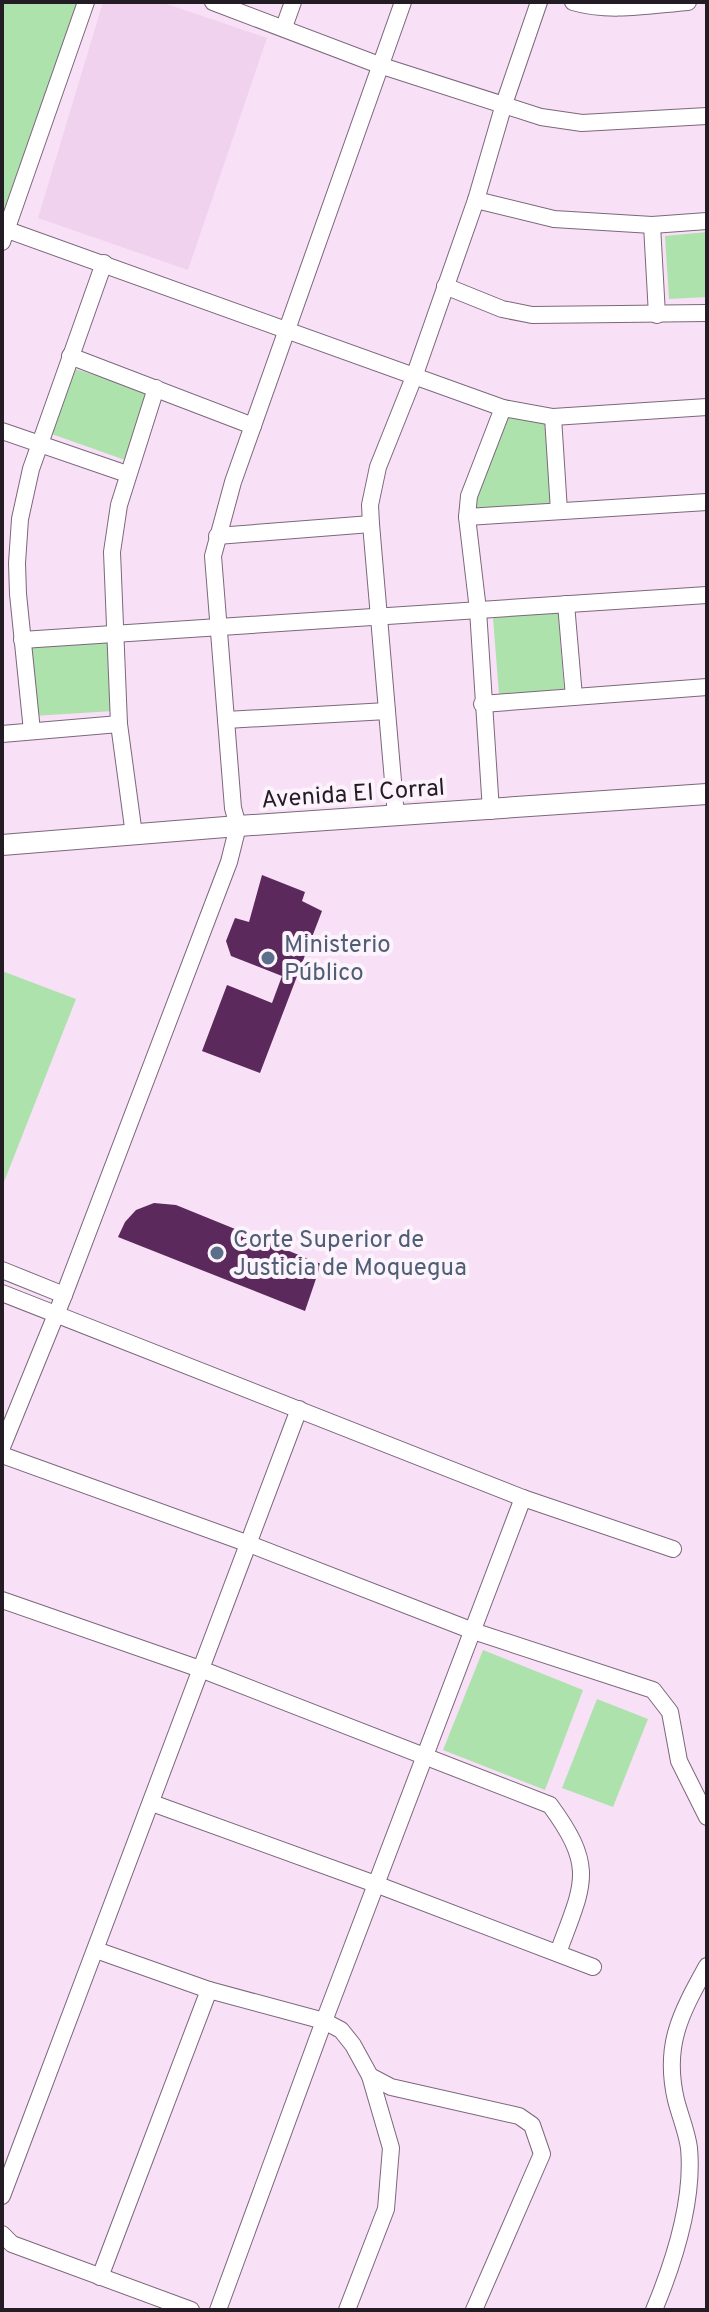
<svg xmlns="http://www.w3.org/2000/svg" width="709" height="2312" font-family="Overpass,sans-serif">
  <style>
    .built { fill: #f0d2ee }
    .green { fill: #ade2ad }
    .building { fill: #5b295b }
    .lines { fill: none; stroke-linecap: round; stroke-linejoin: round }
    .minor-casing { stroke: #7c677b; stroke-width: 18 }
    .tertiary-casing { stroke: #7c677b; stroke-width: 22 }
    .minor { stroke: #fff; stroke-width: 16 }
    .tertiary { stroke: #fff; stroke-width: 20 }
    .service-dot { fill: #5c6f8a; stroke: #fcf3fc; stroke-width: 3 }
    .labels { text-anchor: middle; stroke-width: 8; stroke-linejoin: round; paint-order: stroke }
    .street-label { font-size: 24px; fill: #241c24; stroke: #fcf3fc }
    .service-label { font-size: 24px; fill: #4e5e75; stroke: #fcf3fc; text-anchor: start }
  </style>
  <rect width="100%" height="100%" fill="#f8e0f7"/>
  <path class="built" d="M 103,2 L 161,2 L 267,38 L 188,270 L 38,218 Z"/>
  <g class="green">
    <path d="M 2,2 L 78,2 L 2,215 Z"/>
    <path d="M 707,232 L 707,297 L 669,299 L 665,236 Z"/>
    <path d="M 72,368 L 148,392 L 125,460 L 49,433 Z"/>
    <path d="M 506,417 L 546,424 L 552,508 L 473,513 L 474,502 Z"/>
    <path d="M 558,611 L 564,689 L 499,695 L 493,618 Z"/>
    <path d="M 109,642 L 113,711 L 33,716 L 26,648 Z"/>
    <path d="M 2,971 L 76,999 L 2,1187 Z"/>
    <path d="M 483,1650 L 583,1690 L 545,1790 L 443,1750 Z"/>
    <path d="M 597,1699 L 648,1719 L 613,1807 L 562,1788 Z"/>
  </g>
  <g class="building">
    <path d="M 262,875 L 305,892 L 302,901 L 322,911 L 260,1073 L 202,1051 L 227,985 L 272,1003 L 282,976 L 231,956 L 226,941 L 235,918 L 249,922 Z"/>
    <path d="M 154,1203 L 176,1205 L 321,1264 L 305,1311 L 118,1237 L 125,1222 L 136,1210 Z"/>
  </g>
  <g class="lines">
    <g class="minor-casing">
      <g id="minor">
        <path d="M 213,2 L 379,65 L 541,117 L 582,123 L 707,116"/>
        <path d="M 573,2 C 609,13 651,5 688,2"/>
        <path d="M 284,27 L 293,2"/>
        <path d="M 476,200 L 554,219 L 652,225 L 707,221"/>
        <path d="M 652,225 L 657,315"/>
        <path d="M 2,228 L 503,408 L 553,417 L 707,407"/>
        <path d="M 2,242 L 86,2"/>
        <path d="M 445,286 L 502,309 L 532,315 L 707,313"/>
        <path d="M 70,356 L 253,426"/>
        <path d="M 553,417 L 559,511"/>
        <path d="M 2,431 L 127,474"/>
        <path d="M 467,517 L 707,502"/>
        <path d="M 217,536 L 371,524"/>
        <path d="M 566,604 L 574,697"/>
        <path d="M 22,640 L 707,595"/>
        <path d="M 482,704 L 707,687"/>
        <path d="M 226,720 L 387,711"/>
        <path d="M 32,731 L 18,594 L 17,563 L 20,519 L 31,469 L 104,263"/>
        <path d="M 2,734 L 119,724"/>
        <path d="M 491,811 L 478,610 L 467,517 L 469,496 L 503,408"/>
        <path d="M 396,816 L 371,524 L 370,505 L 378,467 L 414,377 L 476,200 L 504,104 L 539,2"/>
        <path d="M 134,835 L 119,724 L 112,552 L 119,505 L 156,388"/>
        <path d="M 2,1270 L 64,1295"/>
        <path d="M 2,1293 L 523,1498 L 673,1549"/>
        <path d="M 2,1447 L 64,1295 L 229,862 L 238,826 L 233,808 L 213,556 L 233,482 L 403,2"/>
        <path d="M 2,1455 L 249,1544 L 473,1631 L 653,1690 L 670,1712 L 679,1761 L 707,1817"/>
        <path d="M 2,1600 L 203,1670 L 550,1805 C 597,1869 583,1884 558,1953"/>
        <path d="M 152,1803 L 378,1885 L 593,1967"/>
        <path d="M 96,1950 L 209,1990 L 324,2021 L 341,2030 L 353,2045 L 370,2076 L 391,2087 L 519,2116 L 532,2125 L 542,2154 L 474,2310"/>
        <path d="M 2,2196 L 299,1409"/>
        <path d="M 2,2234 L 12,2244 L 191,2310"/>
        <path d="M 100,2277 L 209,1990"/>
        <path d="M 218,2310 L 324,2021 L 523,1498"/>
        <path d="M 347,2310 L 386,2209 L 391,2148 L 370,2076"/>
        <path d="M 654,2310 C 674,2262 694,2201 689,2148 C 687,2132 680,2116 676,2100 C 663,2045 681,2013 707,1966"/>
      </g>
    </g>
    <g class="tertiary-casing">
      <path id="tertiary" d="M 2,845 L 238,826 L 707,794"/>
    </g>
    <use href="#minor" class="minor"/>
    <use href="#tertiary" class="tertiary"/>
  </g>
  <g class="service-dot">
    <circle cx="268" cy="958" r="8"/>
    <circle cx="217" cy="1253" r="8"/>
  </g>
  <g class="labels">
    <g class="street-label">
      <text transform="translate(353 793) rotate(-4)" y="8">Avenida El Corral</text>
    </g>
    <g class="service-label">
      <text x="284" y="952">Ministerio<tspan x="284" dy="28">Público</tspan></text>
      <text x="233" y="1247">Corte Superior de<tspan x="233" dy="28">Justicia de Moquegua</tspan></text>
    </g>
  </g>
  <rect width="709" height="2312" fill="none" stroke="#241c24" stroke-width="8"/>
</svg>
